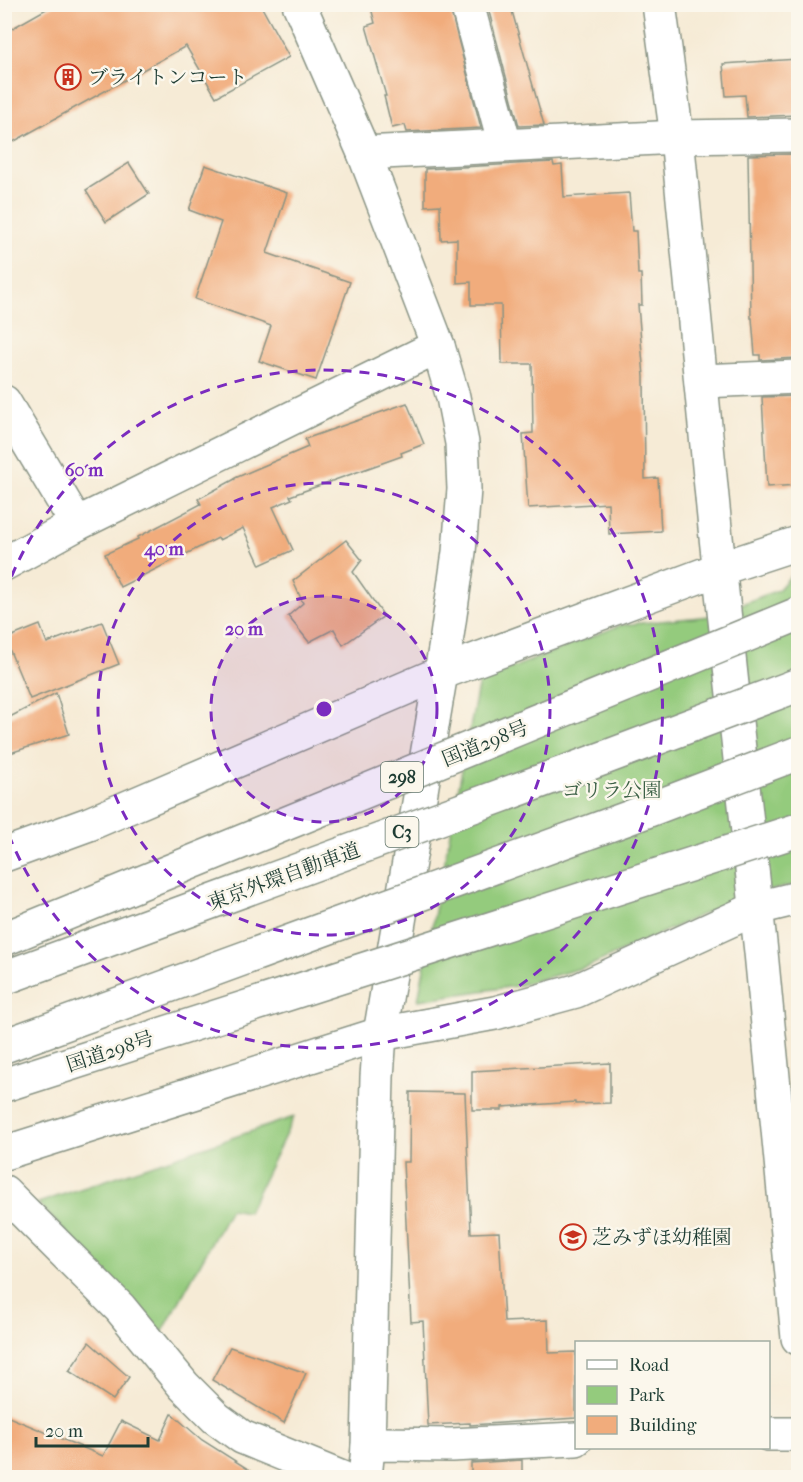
<svg xmlns="http://www.w3.org/2000/svg" width="803" height="1482" font-family="'IM FELL French Canon','Noto Serif JP',serif">
  <style>
    .green { fill: #94cb7d; stroke: #5a8458; stroke-width: 1.5 }
    .building { fill: #f1ac7c }
    .lines { fill: none; stroke-linecap: round; stroke-linejoin: round }
    .street-casing { stroke: #8a9485; stroke-width: 36 }
    .secondary-casing { stroke: #8a9485; stroke-width: 36 }
    .street { stroke: #fff; stroke-width: 33 }
    .secondary { stroke: #fff; stroke-width: 33 }
    .highway-bridge-casing { stroke: #8a9485; stroke-width: 36; stroke-linecap: butt }
    .highway-bridge { stroke: #fff; stroke-width: 33 }
    .ring { fill: none; stroke: #7b2cbf; stroke-width: 3; stroke-dasharray: 10 8 }
    .labels { text-anchor: middle; stroke-width: 5; stroke-linejoin: round; paint-order: stroke }
    .shield { fill: #fbf7ec; stroke: #61756b; stroke-width: 1.5 }
    .shield-label { font-size: 18px; font-weight: bold; fill: #1f3d34 }
    .poi-label { font-size: 20px; fill: #1f3d34; stroke: #fbf7ec; text-anchor: start }
    .street-label { font-size: 20px; fill: #1f3d34; stroke: #fbf7ec }
    .park-label { font-size: 20px; fill: #3c6046; stroke: #fbf7ec }
    .centre { fill: #7b2cbf; stroke: #fbf7ec; stroke-width: 3 }
    .ring-label { font-size: 18px; text-anchor: middle; font-weight: bold; fill: #7b2cbf; stroke: #fbf7ec; stroke-width: 5; stroke-linejoin: round; paint-order: stroke }
  </style>
  <rect width="100%" height="100%" fill="#fbf7ec"/>
  <filter id="ink" filterUnits="userSpaceOnUse"><feTurbulence type="fractalNoise" baseFrequency=".0167" numOctaves="2"/><feDisplacementMap in="SourceGraphic" scale="12" xChannelSelector="R" yChannelSelector="G"/><feConvolveMatrix kernelMatrix="1 2 1 2 8 2 1 2 1" color-interpolation-filters="sRGB"/></filter>
  <filter id="wash" filterUnits="userSpaceOnUse"><feTurbulence type="fractalNoise" baseFrequency=".008" numOctaves="4" result="noise"/><feDisplacementMap in="SourceGraphic" scale="24" xChannelSelector="R" yChannelSelector="G"/><feGaussianBlur stdDeviation="1.35" result="paint"/><feColorMatrix in="noise" values="0 0 0 0 0 0 0 0 0 0 0 0 0 0 0 0 0 1.4 0 .05"/><feComposite in="paint" operator="in"/></filter>
  <g filter="url(#wash)">
    <rect width="100%" height="100%" fill="#f6ebd6"/>
    <g class="green">
      <path d="M 798,568 L 798,884 L 736,899 L 589,966 L 516,986 L 418,1000 L 479,681 L 621,625 L 711,616 L 778,590 Z"/>
      <path d="M 294,1117 L 248,1212 L 230,1209 L 162,1333 L 38,1203 Z"/>
    </g>
    <g id="blocks">
      <g class="building">
        <path d="M 55,4 L 260,4 L 289,57 L 216,97 L 186,46 L 4,147 L 4,33 Z"/>
        <path d="M 370,4 L 449,4 L 481,128 L 407,132 L 405,125 L 392,128 L 384,96 L 386,96 L 366,26 L 375,23 Z"/>
        <path d="M 487,4 L 510,4 L 544,125 L 519,126 Z"/>
        <path d="M 798,59 L 798,115 L 747,117 L 745,95 L 726,96 L 723,64 Z"/>
        <path d="M 794,154 L 797,281 L 795,281 L 798,358 L 760,360 L 760,355 L 755,355 L 752,318 L 751,318 L 748,155 Z"/>
        <path d="M 553,162 L 554,166 L 562,165 L 564,197 L 629,193 L 632,231 L 636,231 L 638,274 L 641,274 L 642,305 L 638,305 L 644,377 L 645,479 L 658,478 L 661,531 L 609,534 L 608,503 L 528,508 L 523,434 L 533,433 L 532,364 L 502,364 L 501,305 L 471,305 L 471,282 L 457,283 L 457,239 L 441,240 L 440,205 L 425,206 L 425,169 Z"/>
        <path d="M 129,163 L 149,194 L 106,222 L 86,190 Z"/>
        <path d="M 205,165 L 287,193 L 267,253 L 350,282 L 316,380 L 259,361 L 271,326 L 195,299 L 221,222 L 189,210 Z"/>
        <path d="M 798,396 L 798,485 L 767,487 L 762,397 Z"/>
        <path d="M 407,403 L 424,444 L 401,453 L 402,456 L 290,496 L 292,499 L 273,507 L 293,550 L 260,565 L 243,528 L 219,540 L 218,538 L 120,587 L 105,554 L 138,539 L 138,537 L 201,504 L 198,499 L 235,479 L 235,478 L 308,447 L 305,439 Z"/>
        <path d="M 346,540 L 362,560 L 353,572 L 384,616 L 343,645 L 334,629 L 309,642 L 288,616 L 303,603 L 293,581 Z"/>
        <path d="M 102,622 L 119,664 L 30,699 L 5,639 L 40,625 L 47,643 Z"/>
        <path d="M 56,693 L 69,734 L 4,755 L 4,720 Z"/>
        <path d="M 610,1063 L 610,1103 L 575,1104 L 575,1102 L 502,1107 L 502,1110 L 472,1110 L 472,1071 Z"/>
        <path d="M 410,1092 L 465,1093 L 471,1233 L 499,1232 L 504,1322 L 548,1320 L 549,1353 L 576,1352 L 576,1418 L 470,1425 L 470,1423 L 428,1425 L 423,1321 L 411,1322 L 403,1162 L 409,1162 Z"/>
        <path d="M 89,1342 L 129,1377 L 113,1400 L 69,1371 Z"/>
        <path d="M 230,1347 L 306,1373 L 284,1423 L 212,1380 Z"/>
        <path d="M 172,1414 L 202,1440 L 262,1478 L 21,1478 L 4,1471 L 4,1415 L 103,1456 L 121,1421 L 160,1440 Z"/>
        <path d="M 522,1460 L 522,1478 L 471,1478 L 471,1463 Z"/>
      </g>
    </g>
  </g>
  <g filter="url(#ink)">
    <use href="#blocks" fill-opacity="0" stroke="#8a9485" stroke-width="1.5"/>
    <g class="lines">
      <g class="street-casing">
        <g id="street">
          <path d="M 467,4 L 505,145"/>
          <path d="M 364,153 L 677,137 L 798,135"/>
          <path d="M 701,381 L 798,377"/>
          <path d="M 4,402 L 77,524"/>
          <path d="M 4,564 L 77,524 L 438,346"/>
          <path d="M 4,855 L 89,824 L 441,673 L 719,569 L 798,543"/>
          <path d="M 4,1153 L 380,1034 L 495,1013 L 576,991 L 757,908 L 798,898"/>
          <path d="M 768,1434 L 798,1434"/>
          <path d="M 368,1447 L 383,1444 L 451,1445 L 576,1439"/>
        </g>
      </g>
      <g class="secondary-casing">
        <g id="secondary">
          <path d="M 299,4 L 364,153 L 438,346 L 453,397 L 462,443 L 464,489 L 459,552 L 446,643 L 380,1034 L 377,1077 L 368,1447 L 365,1478"/>
          <path d="M 659,4 L 677,137 L 715,528 L 761,952 L 798,1338"/>
          <path d="M 4,1192 L 120,1308 L 184,1386 L 216,1418 L 242,1437 L 342,1478"/>
        </g>
      </g>
      <use href="#street" class="street"/>
      <use href="#secondary" class="secondary"/>
      <g class="highway-bridge-casing">
        <g id="highway-bridge">
          <path d="M 4,939 L 798,614"/>
          <path d="M 4,978 L 604,758 L 798,685"/>
          <path d="M 4,1046 L 628,818 L 798,753"/>
          <path d="M 4,1085 L 798,830"/>
        </g>
      </g>
      <use href="#highway-bridge" class="highway-bridge"/>
    </g>
  </g>
  <circle cx="324" cy="709" r="113" fill="#7b2cbf" fill-opacity=".12"/>
  <g class="ring">
    <circle cx="324" cy="709" r="113"/>
    <circle cx="324" cy="709" r="226"/>
    <path d="M5 593A339 339 0 1 1 5 825"/>
  </g>
  <defs>
    <g id="building-ring" transform="scale(1.35)"><circle r="9.5" fill="#fbf7ec" stroke="#c8321e" stroke-width="1.5"/><path d="M-4-6H4V6H1V3H-1V6H-4ZM-2.5-4.3h1.7v1.8h-1.7ZM.8-4.3h1.7v1.8H.8ZM-2.5-1h1.7V.8h-1.7ZM.8-1h1.7V.8H.8Z" fill="#c8321e"/></g>
    <g id="school-ring" transform="scale(1.35)"><circle r="9.5" fill="#fbf7ec" stroke="#c8321e" stroke-width="1.5"/><path d="M0-5L7-2L0 1L-7-2ZM-4 1L0 2.5L4 1V4Q0 6-4 4Z" fill="#c8321e"/></g>
  </defs>
  <g fill-rule="evenodd">
    <use href="#building-ring" x="68" y="77"/>
    <use href="#school-ring" x="573" y="1237"/>
  </g>
  <g class="labels">
    <g class="shield">
      <rect x="381" y="762" width="42" height="30" rx="4.5"/>
      <rect x="385.5" y="817" width="33" height="30" rx="4.5"/>
    </g>
    <g class="shield-label">
      <text x="402" y="783">298</text>
      <text x="402" y="838">C3</text>
    </g>
    <g class="poi-label">
      <text x="88" y="84">ブライトンコート</text>
      <text x="592" y="1244">芝みずほ幼稚園</text>
    </g>
    <g class="street-label">
      <text transform="translate(485 743) rotate(-22)" y="7">国道298号</text>
      <text transform="translate(284 876) rotate(-20)" y="7">東京外環自動車道</text>
      <text transform="translate(110 1051) rotate(-18)" y="7">国道298号</text>
    </g>
    <g class="park-label">
      <text x="612" y="797">ゴリラ公園</text>
    </g>
  </g>
  <circle cx="324" cy="709" r="9" class="centre"/>
  <g class="ring-label">
    <text x="84" y="476">60 m</text>
    <text x="164" y="555">40 m</text>
    <text x="244" y="635">20 m</text>
  </g>
  <rect width="803" height="1482" fill="none" stroke="#fbf7ec" stroke-width="24"/>
  <rect x="575" y="1341" width="195" height="108" fill="#fbf7ec" stroke="#a3ada2" stroke-width="1.5"/>
  <rect x="587" y="1360" width="30" height="9" fill="#ffffff" stroke="#a3ada2" stroke-width="1.5"/>
  <text x="629" y="1371" font-size="18" fill="#1f3d34">Road</text>
  <rect x="587" y="1386" width="30" height="18" fill="#94cb7d" stroke="#a3ada2" stroke-width="1.5"/>
  <text x="629" y="1401" font-size="18" fill="#1f3d34">Park</text>
  <rect x="587" y="1416" width="30" height="18" fill="#f1ac7c" stroke="#a3ada2" stroke-width="1.5"/>
  <text x="629" y="1431" font-size="18" fill="#1f3d34">Building</text>
  <path d="M36 1437v9h112v-9" fill="none" stroke="#1f3d34" stroke-width="3"/>
  <text x="45" y="1437" font-size="18" fill="#1f3d34" stroke="#fbf7ec" stroke-width="4.5" paint-order="stroke">20 m</text>
</svg>
